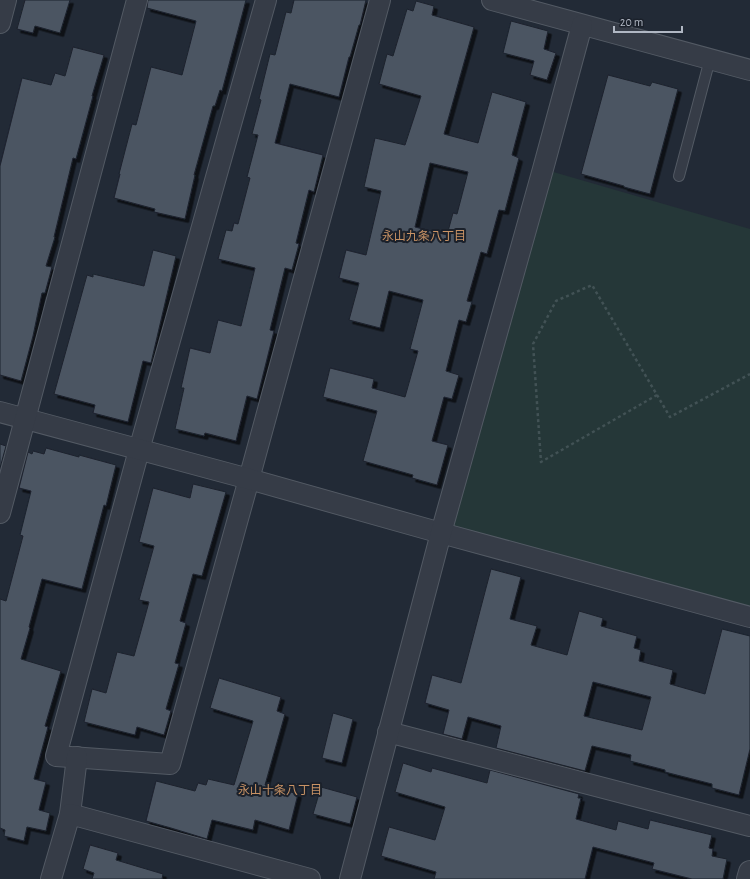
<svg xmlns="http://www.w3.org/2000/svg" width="750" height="879" font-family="'Alegreya Sans','Noto Sans JP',sans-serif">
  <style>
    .green { fill: #253738 }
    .building { fill: #4b5462; stroke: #1d232d; fill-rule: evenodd; filter: url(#shadow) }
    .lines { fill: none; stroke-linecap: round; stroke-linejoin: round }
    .service-casing { stroke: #535a64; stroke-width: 12 }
    .minor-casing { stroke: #535a64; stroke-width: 22 }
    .tertiary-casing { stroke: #535a64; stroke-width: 24 }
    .path { stroke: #425255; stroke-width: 2.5; stroke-dasharray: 3 3; stroke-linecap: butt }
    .service { stroke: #363c47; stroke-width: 10 }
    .minor { stroke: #363c47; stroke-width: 20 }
    .tertiary { stroke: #363c47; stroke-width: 22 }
    .labels { text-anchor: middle; stroke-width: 4; stroke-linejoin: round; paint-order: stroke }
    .neighbourhood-label { font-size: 12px; fill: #c99365; stroke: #1b212b }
  </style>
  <defs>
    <filter id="shadow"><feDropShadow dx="3.5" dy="3.5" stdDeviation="0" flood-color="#0009"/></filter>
  </defs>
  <rect width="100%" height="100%" fill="#222a36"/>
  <path class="green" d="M 543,169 L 750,229 L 750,617 L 441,533 Z"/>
  <g class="building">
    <path d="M 25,0 L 70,0 L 60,33 L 35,26 L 33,33 L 17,29 Z"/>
    <path d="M 148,0 L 246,0 L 222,91 L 220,90 L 215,106 L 213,106 L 194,175 L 195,175 L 185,219 L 154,212 L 155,209 L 114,198 L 120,174 L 119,174 L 132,124 L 136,125 L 151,67 L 182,75 L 196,21 L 147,8 Z"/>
    <path d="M 294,0 L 366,0 L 360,25 L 359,25 L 350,57 L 349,57 L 339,97 L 290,84 L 275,143 L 323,155 L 314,192 L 309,190 L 296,243 L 299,244 L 292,270 L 285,268 L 270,330 L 274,331 L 257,399 L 247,396 L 236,441 L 205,433 L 204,436 L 175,429 L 184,388 L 181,388 L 190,348 L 210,353 L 218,320 L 241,326 L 255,268 L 218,259 L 226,230 L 232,231 L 234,223 L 238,224 L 250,178 L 247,177 L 258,135 L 252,134 L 261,100 L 259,99 L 270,54 L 275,55 L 286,12 L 291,13 Z"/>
    <path d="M 416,1 L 434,6 L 432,15 L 474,27 L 444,134 L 478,143 L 492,92 L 526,102 L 512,155 L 519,158 L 505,211 L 499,210 L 487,254 L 481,252 L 467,301 L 472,302 L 466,322 L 459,320 L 446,371 L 459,375 L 452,399 L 444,397 L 432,441 L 448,445 L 437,485 L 412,478 L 413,475 L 363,461 L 377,411 L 323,397 L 330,368 L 374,379 L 372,388 L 405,397 L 418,351 L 410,349 L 423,300 L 389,291 L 380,328 L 349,320 L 359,283 L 339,278 L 346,250 L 366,255 L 381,191 L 364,187 L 375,138 L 405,145 L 421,96 L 379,84 L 387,54 L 393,56 L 407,9 L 413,11 ZM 430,163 L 468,172 L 457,214 L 453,213 L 447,235 L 415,227 Z"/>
    <path d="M 511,21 L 548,31 L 544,49 L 556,53 L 547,80 L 530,75 L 534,61 L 503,53 Z"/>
    <path d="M 73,47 L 104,55 L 92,96 L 93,96 L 76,159 L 73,158 L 54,237 L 55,237 L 46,266 L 52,267 L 45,293 L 42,293 L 33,336 L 21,381 L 0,375 L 0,166 L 22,78 L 51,85 L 55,73 L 65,76 Z"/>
    <path d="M 608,75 L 650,86 L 652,82 L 678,89 L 650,194 L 624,187 L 624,186 L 581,174 Z"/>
    <path d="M 153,250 L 176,256 L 151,363 L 143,361 L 128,422 L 93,413 L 95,405 L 54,394 L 87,275 L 93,277 L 93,274 L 144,286 Z"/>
    <path d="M 0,444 L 6,446 L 0,468 Z"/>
    <path d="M 46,448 L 79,457 L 79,455 L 116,465 L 106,506 L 104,505 L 82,589 L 42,579 L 29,627 L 30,628 L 21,659 L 61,671 L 45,726 L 48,727 L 34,779 L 46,782 L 39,810 L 50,813 L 46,831 L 27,827 L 24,841 L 4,836 L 5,830 L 0,828 L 0,599 L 6,601 L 23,536 L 20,535 L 31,491 L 19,488 L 28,452 L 32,454 L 33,451 L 44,454 Z"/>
    <path d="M 193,484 L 226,492 L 202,576 L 193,574 L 180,621 L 186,623 L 175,663 L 179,664 L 166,709 L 171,711 L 164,735 L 137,727 L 135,735 L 84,722 L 92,689 L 106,693 L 117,652 L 134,656 L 149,602 L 139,600 L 154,546 L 139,542 L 153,488 L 190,498 Z"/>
    <path d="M 491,569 L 521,577 L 510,619 L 537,626 L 531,645 L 567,655 L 579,611 L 603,618 L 601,626 L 637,636 L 634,648 L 641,650 L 639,661 L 673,670 L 670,684 L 705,694 L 722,629 L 750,636 L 750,749 L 739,795 L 712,788 L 712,784 L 665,772 L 665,770 L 630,761 L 631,755 L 592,746 L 585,771 L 496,748 L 501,726 L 468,717 L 462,739 L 443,734 L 449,710 L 425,703 L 432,675 L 461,683 ZM 593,682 L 651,697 L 642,730 L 584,716 Z"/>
    <path d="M 219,678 L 281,697 L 277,711 L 285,714 L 265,785 L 298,794 L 289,830 L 255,820 L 253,830 L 212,820 L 207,839 L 171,828 L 146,821 L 156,781 L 195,791 L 198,783 L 206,785 L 208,779 L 234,785 L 253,721 L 210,708 Z"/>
    <path d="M 333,713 L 353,719 L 342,763 L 322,758 Z"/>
    <path d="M 403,763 L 431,772 L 432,768 L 487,783 L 490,770 L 579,794 L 578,798 L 581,798 L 576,819 L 616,830 L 618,821 L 648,829 L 650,820 L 712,835 L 709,848 L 713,849 L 712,856 L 727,859 L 723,879 L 692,879 L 652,869 L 654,863 L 593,847 L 585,879 L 434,879 L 436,872 L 381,856 L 389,827 L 435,840 L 445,807 L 395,792 Z"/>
    <path d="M 321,787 L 357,797 L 350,824 L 313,814 Z"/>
    <path d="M 90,845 L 118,853 L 116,860 L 163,874 L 162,879 L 92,879 L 94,873 L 83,869 Z"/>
  </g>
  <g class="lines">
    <g class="service-casing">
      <path id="service" d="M 679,176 L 710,59"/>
    </g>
    <g class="minor-casing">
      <g id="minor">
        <path d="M 266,0 L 139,450 L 56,756 L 170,764 L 249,479 L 380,0"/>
        <path d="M 492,0 L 750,70"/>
        <path d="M 0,23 L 6,0"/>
        <path d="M 0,412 L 249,479 L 441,533 L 750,617"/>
        <path d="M 0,513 L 137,0"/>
        <path d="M 388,732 L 750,826"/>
        <path d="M 70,814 L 77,757"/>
        <path d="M 51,879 L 70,814 L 310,879"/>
        <path d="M 350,879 L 441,533 L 543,169 L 582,25"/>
      </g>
    </g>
    <g class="tertiary-casing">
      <path id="tertiary" d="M 748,879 L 750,872"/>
    </g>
    <path class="path" d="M 657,395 L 541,462 L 533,344 L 556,301 L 592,285 L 670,417 L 750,374"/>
    <use href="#service" class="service"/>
    <use href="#minor" class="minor"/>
    <use href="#tertiary" class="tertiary"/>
  </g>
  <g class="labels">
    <g class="neighbourhood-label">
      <text x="424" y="240">永山九条八丁目</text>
      <text x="280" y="794">永山十条八丁目</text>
    </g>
  </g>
  <path d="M614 26v6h68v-6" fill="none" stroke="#b0b7c3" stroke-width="2"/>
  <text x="620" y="26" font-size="12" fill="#b0b7c3" stroke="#1b212b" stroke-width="3" paint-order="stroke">20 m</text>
</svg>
